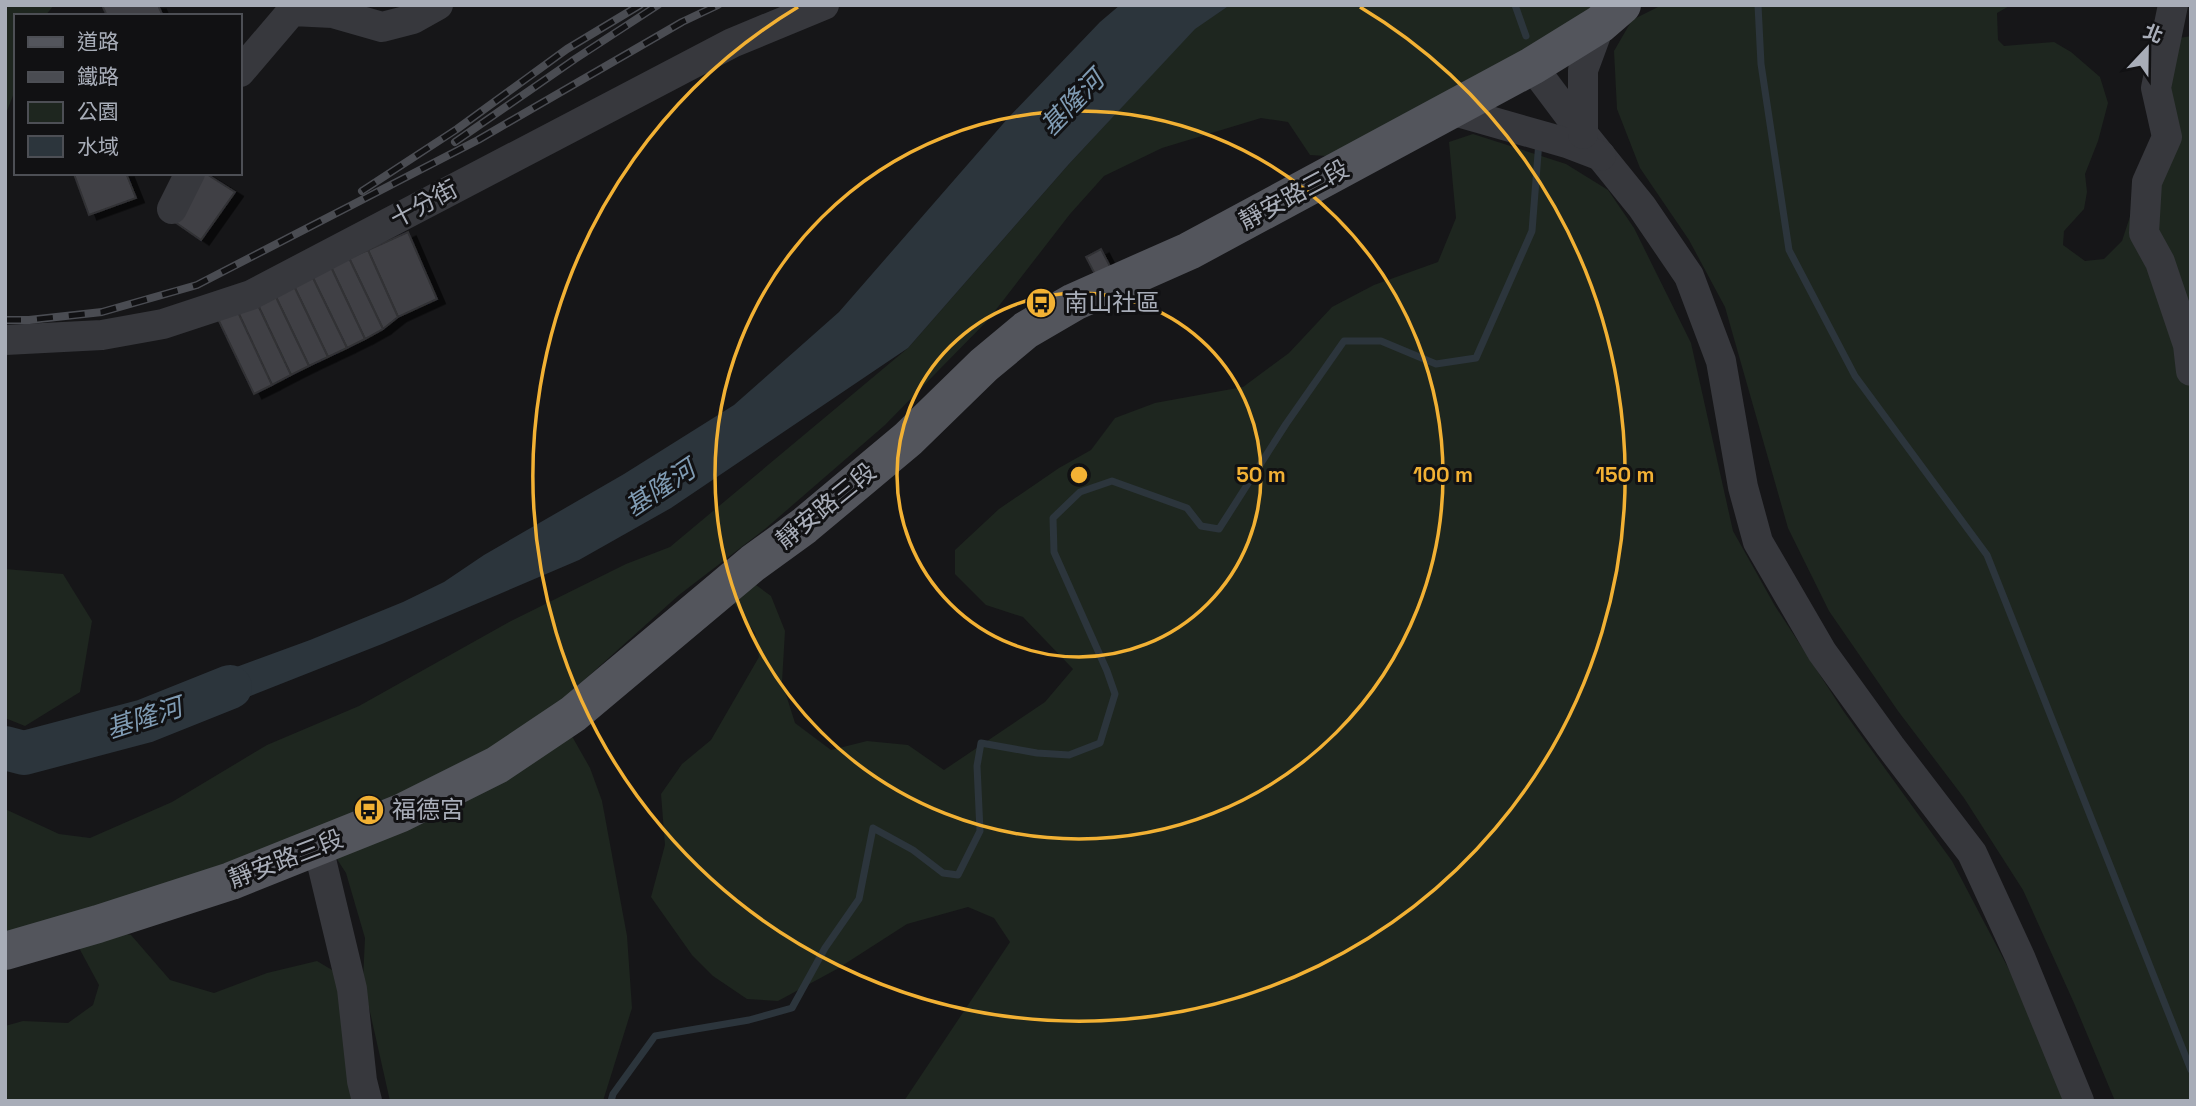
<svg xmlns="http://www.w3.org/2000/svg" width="2196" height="1106" font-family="'Space Grotesk','Noto Sans TC',sans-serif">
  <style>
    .green { fill: #1e261f }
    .water { fill: #2c353c }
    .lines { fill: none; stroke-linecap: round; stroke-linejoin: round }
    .stream { stroke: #2c353c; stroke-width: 7 }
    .river { stroke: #2c353c; stroke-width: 44 }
    .building { fill: #404145; stroke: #303034; stroke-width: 2; filter: url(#shadow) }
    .minor { stroke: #37383d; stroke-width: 30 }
    .major { stroke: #53555c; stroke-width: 38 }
    .rail-casing { stroke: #4a4c52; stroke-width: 8 }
    .rail { stroke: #111113; stroke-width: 5; stroke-dasharray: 16; stroke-linecap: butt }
    .ring { fill: none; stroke: #f2b134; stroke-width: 3.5 }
    .labels { text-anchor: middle; stroke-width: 6; stroke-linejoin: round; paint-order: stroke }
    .street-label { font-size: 24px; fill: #a8adb8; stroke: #111113 }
    .poi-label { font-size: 24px; fill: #a8adb8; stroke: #111113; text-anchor: start }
    .water-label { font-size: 26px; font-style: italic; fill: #7f9bb3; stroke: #111113 }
    .centre { fill: #f2b134; stroke: #111113; stroke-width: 3.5 }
    .ring-label { font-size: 21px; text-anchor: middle; font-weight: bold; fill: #f2b134; stroke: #111113; stroke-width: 6; stroke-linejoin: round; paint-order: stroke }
  </style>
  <defs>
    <filter id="shadow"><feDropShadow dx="8" dy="4.5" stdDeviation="0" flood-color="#0009"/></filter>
  </defs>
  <rect width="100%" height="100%" fill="#161618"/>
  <g class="green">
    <path d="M 5,5 L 54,5 L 45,16 L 16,16 L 16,88 L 5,116 Z"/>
    <path d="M 1230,5 L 1597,5 L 1545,47 L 1326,156 L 1310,155 L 1288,122 L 1261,118 L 1162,148 L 1104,176 L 1070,214 L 988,320 L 885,425 L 765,529 L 679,595 L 553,708 L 551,715 L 573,738 L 590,768 L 602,801 L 627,936 L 632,1008 L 603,1101 L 390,1101 L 363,981 L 365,938 L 346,873 L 318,830 L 227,868 L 5,935 L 5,809 L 59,834 L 90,838 L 172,802 L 267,745 L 359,706 L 511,621 L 626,564 L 670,547 L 908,348 L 1069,164 L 1195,28 Z"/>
    <path d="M 1662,5 L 2011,5 L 1997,13 L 1998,40 L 2004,46 L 2054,42 L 2071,52 L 2100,77 L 2108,103 L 2098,141 L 2085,174 L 2087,192 L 2084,209 L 2064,231 L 2063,245 L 2085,261 L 2104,259 L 2122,241 L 2143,177 L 2161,87 L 2174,39 L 2191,36 L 2191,1101 L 2115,1101 L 2074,1003 L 2023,890 L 1964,798 L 1898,711 L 1829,611 L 1788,528 L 1725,307 L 1689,240 L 1640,168 L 1617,109 L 1614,51 L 1632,20 Z"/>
    <path d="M 1473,134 L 1566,164 L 1608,190 L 1634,228 L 1691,343 L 1733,531 L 1775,606 L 1844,712 L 1952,861 L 2025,1000 L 2064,1101 L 904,1101 L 1010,942 L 994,918 L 968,907 L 907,924 L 837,969 L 778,1001 L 747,999 L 713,976 L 692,955 L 651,897 L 665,845 L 661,794 L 682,764 L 711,740 L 759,657 L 755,633 L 731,599 L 756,585 L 771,596 L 785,631 L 782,682 L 795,723 L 831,750 L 867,741 L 908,745 L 944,770 L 1045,702 L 1073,669 L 1023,617 L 986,605 L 955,574 L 955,550 L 999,509 L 1059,468 L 1091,450 L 1115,418 L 1155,403 L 1243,387 L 1289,353 L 1332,307 L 1374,285 L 1438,262 L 1456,218 L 1449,142 Z"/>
    <path d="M 5,569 L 63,574 L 92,621 L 80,692 L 25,726 L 5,718 Z"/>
    <path d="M 116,932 L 131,935 L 170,980 L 214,993 L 267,973 L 317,961 L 337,973 L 358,1101 L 5,1101 L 5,1026 L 23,1021 L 68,1023 L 93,1005 L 99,985 L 78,946 Z"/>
  </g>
  <path class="water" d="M 1120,5 L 1230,5 L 1195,29 L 1069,164 L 908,348 L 671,508 L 579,560 L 382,644 L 177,725 L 175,694 L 193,683 L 310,640 L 403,602 L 444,582 L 484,555 L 624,474 L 734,405 L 839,312 L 1009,117 L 1100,22 Z"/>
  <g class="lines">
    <g class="stream">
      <path d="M 1515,5 L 1526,36"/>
      <path d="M 1758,5 L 1761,64 L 1789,250 L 1855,376 L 1987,555 L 2191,1070"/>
      <path d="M 611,1101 L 613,1094 L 655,1036 L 749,1020 L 792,1008 L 825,948 L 859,899 L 873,828 L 913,850 L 943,873 L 958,875 L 980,831 L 977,766 L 981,743 L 1037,753 L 1069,755 L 1100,743 L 1115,694 L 1107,671 L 1054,552 L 1053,518 L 1080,492 L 1112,481 L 1187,508 L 1201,526 L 1219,529 L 1286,424 L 1344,341 L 1381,341 L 1436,364 L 1476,358 L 1532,231 L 1539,141"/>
    </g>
    <path class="river" d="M 5,748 L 24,753 L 145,721 L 230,687"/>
  </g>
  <g class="building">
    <path d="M 102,5 L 158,5 L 162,14 L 158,16 L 107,16 Z"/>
    <path d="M 126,173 L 136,198 L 89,215 L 74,174 Z"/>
    <path d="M 205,173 L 235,192 L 201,240 L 172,220 Z"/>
    <path d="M 408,232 L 437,299 L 398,317 L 368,250 Z"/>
    <path d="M 1101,249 L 1115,276 L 1100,284 L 1086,257 Z"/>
    <path d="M 368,250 L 398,317 L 383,329 L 349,258 Z"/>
    <path d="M 349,258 L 383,329 L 365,339 L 331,267 Z"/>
    <path d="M 331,267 L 365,339 L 347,348 L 312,276 Z"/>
    <path d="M 312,276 L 347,348 L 328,357 L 293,284 Z"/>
    <path d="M 293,284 L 328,357 L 309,366 L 274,293 Z"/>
    <path d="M 274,293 L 309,366 L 291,375 L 256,301 Z"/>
    <path d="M 256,301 L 291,375 L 272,385 L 237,310 Z"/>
    <path d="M 237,310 L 272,385 L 254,394 L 218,319 Z"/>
  </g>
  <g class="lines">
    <g class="minor">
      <path d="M 2173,5 L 2156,88 L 2167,137 L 2147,182 L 2144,233 L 2160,262 L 2188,345 L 2191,371"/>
      <path d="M 1532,66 L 1583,134 L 1642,207 L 1689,276 L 1721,361 L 1743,487 L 1758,542 L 1822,652 L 1890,746 L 1972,853 L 2020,957 L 2079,1101"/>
      <path d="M 240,72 L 292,11 L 333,13 L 382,27 L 413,19 L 438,5"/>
      <path d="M 1451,110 L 1567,143 L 1601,156"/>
      <path d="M 1583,134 L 1583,70 L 1600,24"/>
      <path d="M 172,209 L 190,173"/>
      <path d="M 5,340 L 102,335 L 163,324 L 251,295 L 732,43 L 824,5"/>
      <path d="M 318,847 L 352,989 L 362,1081 L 367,1101"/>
    </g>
    <path class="major" d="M 5,951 L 98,924 L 231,881 L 401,813 L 497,765 L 573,714 L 753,563 L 804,526 L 908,439 L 984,365 L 1026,330 L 1074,302 L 1189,251 L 1532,66 L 1600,24 L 1622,5"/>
    <g class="rail-casing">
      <g id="rail">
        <path d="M 455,142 L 575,59 L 658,5"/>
        <path d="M 362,191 L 457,129 L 567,49 L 640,5"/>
        <path d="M 5,320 L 29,320 L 102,312 L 197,285 L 478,140 L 682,22 L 718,5"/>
      </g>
    </g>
    <use href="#rail" class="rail"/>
  </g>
  <g class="ring">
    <circle cx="1079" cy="475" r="182"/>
    <circle cx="1079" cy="475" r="364"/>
    <path d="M1360 7A546 546 0 1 1 798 7"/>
  </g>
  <defs>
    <g id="bus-disc" transform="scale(1.575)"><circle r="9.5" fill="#f2b134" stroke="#111113"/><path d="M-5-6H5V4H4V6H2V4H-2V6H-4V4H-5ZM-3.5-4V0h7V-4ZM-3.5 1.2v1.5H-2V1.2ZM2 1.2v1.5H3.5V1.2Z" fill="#111"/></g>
  </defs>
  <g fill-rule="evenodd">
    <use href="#bus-disc" x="1041" y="303"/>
    <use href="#bus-disc" x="369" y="810"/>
  </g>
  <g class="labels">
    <g class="street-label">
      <text transform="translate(1294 195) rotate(-28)" y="8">靜安路三段</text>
      <text transform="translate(424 204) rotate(-28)" y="8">十分街</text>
      <text transform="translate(826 506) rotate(-39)" y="8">靜安路三段</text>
      <text transform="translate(286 859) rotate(-21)" y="8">靜安路三段</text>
    </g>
    <g class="poi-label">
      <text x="1064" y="311">南山社區</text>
      <text x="392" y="818">福德宮</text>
    </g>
    <g class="water-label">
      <text transform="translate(1072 103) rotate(-46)" y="9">基隆河</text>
      <text transform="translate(660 488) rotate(-34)" y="9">基隆河</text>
      <text transform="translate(144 718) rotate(-18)" y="9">基隆河</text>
    </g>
  </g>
  <circle cx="1079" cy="475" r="10" class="centre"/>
  <g class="ring-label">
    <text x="1261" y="482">50 m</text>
    <text x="1443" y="482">100 m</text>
    <text x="1625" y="482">150 m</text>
  </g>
  <rect width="2196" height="1106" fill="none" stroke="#a8adb8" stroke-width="14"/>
  <rect x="14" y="14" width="228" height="161" fill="#111113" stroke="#4d4f55" stroke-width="2"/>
  <rect x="28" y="37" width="35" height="10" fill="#53555c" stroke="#4d4f55" stroke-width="2"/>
  <text x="77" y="49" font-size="21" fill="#a8adb8">道路</text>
  <rect x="28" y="72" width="35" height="10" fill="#4a4c52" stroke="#4d4f55" stroke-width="2"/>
  <text x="77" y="84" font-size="21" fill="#a8adb8">鐵路</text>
  <rect x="28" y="102" width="35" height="21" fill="#1e261f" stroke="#4d4f55" stroke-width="2"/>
  <text x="77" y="119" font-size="21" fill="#a8adb8">公園</text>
  <rect x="28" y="136" width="35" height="21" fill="#2c353c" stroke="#4d4f55" stroke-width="2"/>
  <text x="77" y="154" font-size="21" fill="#a8adb8">水域</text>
  <g transform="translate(2147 49) rotate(22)" stroke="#111113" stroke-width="5" paint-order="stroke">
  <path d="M0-5L12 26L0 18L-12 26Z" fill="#a8adb8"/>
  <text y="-10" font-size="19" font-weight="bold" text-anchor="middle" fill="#a8adb8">北</text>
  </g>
</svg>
